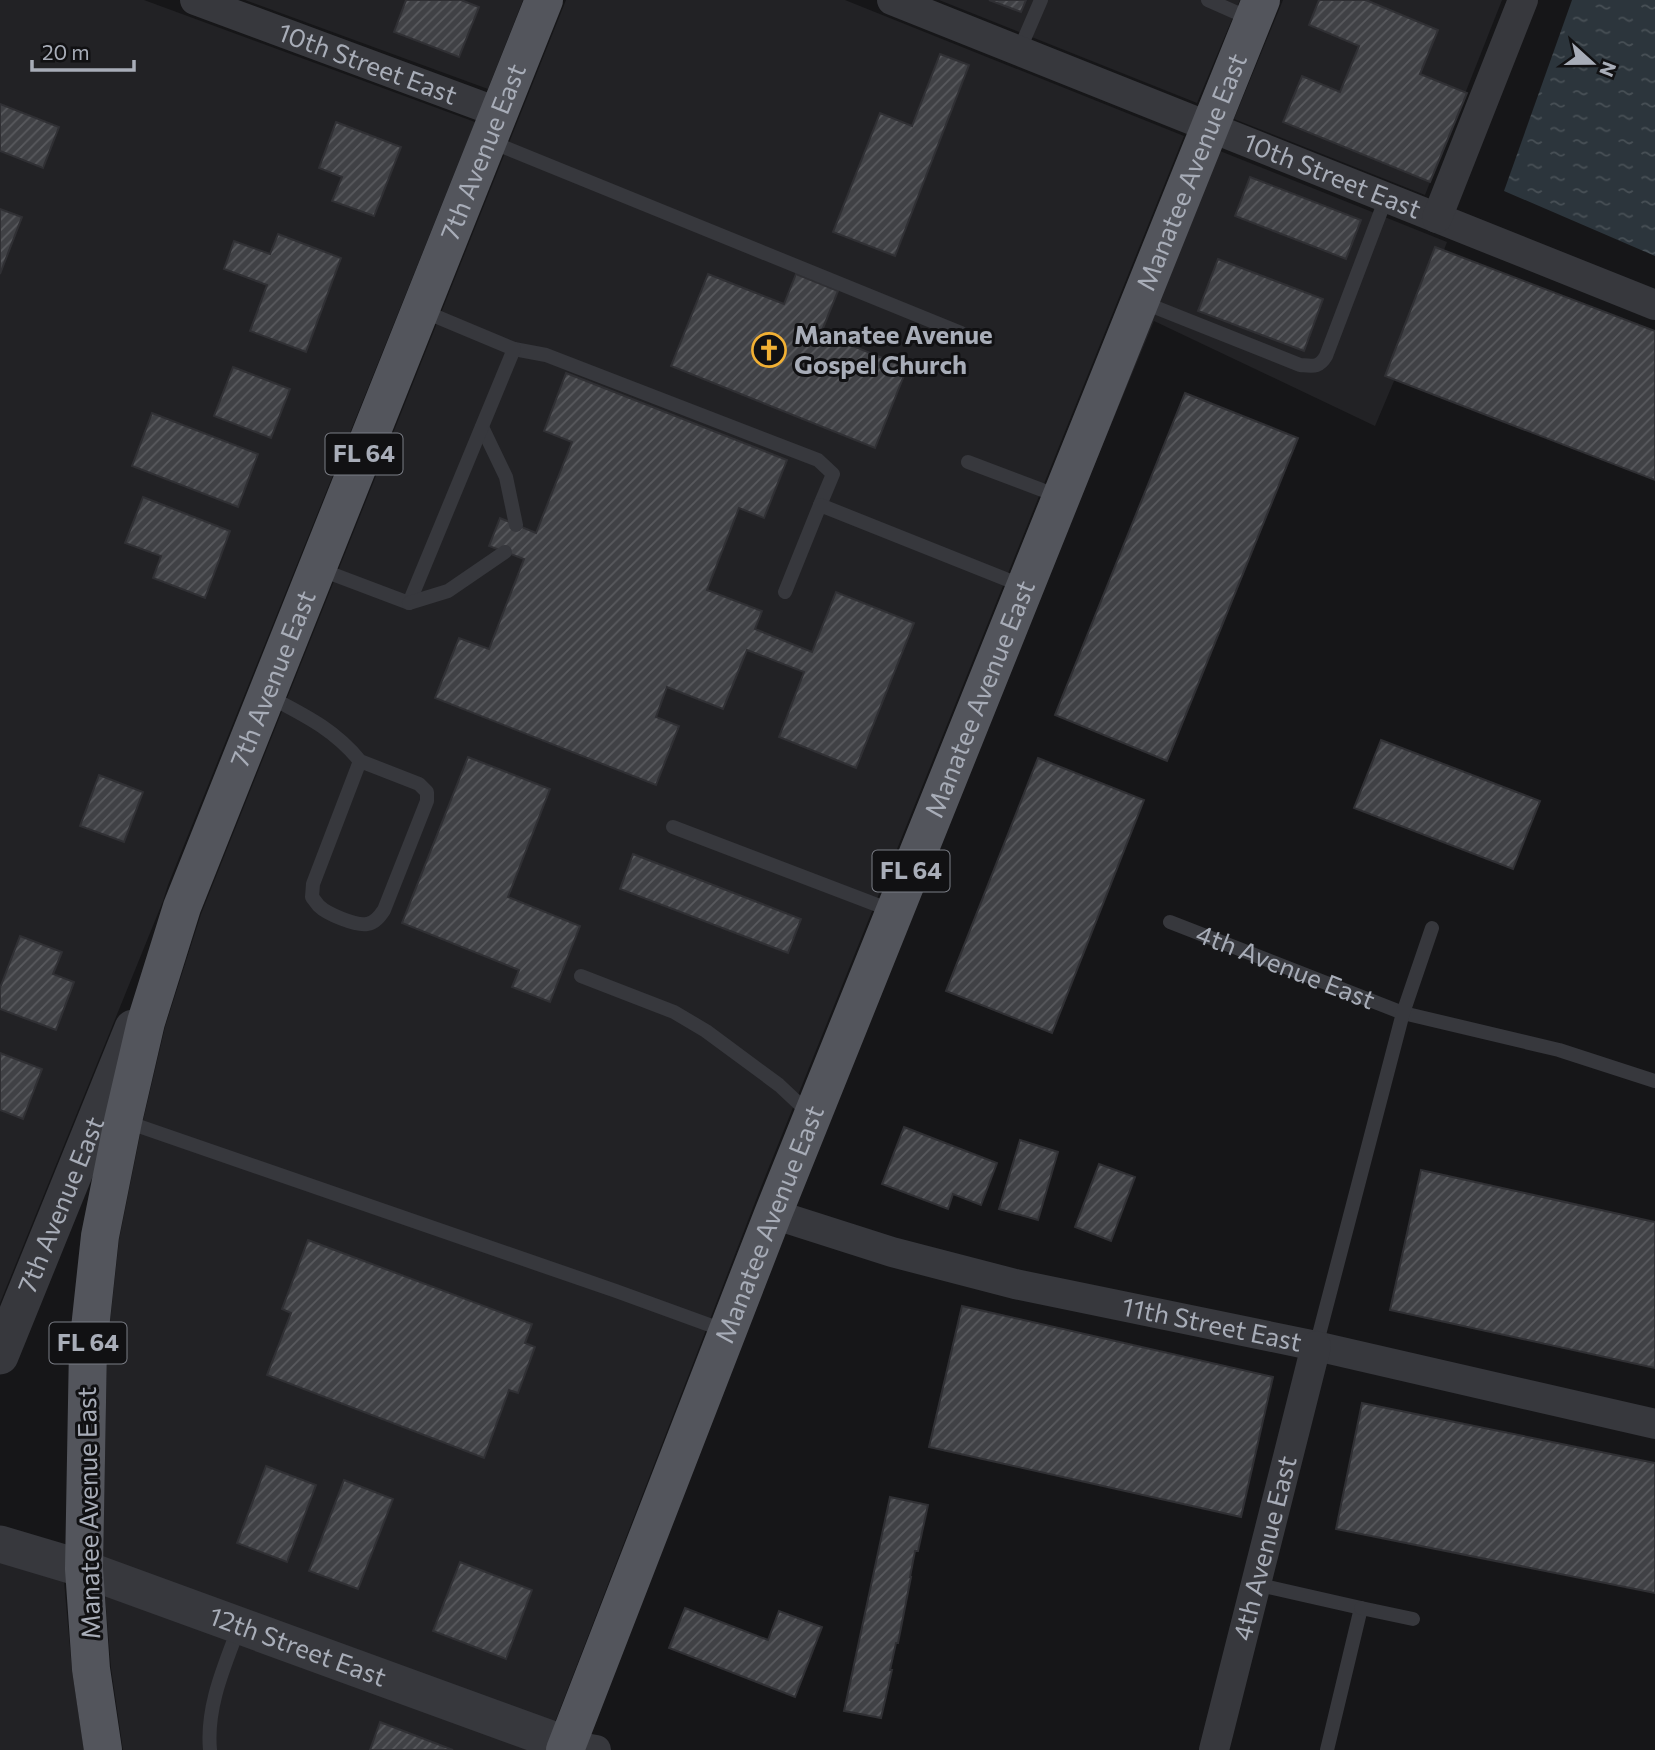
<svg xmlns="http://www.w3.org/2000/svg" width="1655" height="1750" font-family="Commissioner,sans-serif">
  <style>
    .built { fill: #222225 }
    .water { fill: url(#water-ripples) }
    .building { fill: url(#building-hatch); stroke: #303034; stroke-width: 2 }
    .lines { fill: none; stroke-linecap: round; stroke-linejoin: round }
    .service { stroke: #37383d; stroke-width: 14 }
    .minor { stroke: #37383d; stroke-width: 30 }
    .tertiary { stroke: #37383d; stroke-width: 37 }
    .primary { stroke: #53555c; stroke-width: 38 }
    .labels { text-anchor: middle; stroke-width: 6; stroke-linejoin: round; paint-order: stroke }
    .shield { fill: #111113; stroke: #7b7e86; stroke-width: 2 }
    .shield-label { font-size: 24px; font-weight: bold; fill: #a8adb8 }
    .street-label { font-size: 26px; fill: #a8adb8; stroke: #111113 }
    .poi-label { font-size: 26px; font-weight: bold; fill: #a8adb8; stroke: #111113; text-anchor: start }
  </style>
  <defs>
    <pattern id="water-ripples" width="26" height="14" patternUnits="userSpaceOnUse" patternTransform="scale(1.75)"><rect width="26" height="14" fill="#2c353c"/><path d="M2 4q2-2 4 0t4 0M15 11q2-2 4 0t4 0" fill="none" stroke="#485056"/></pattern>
    <pattern id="building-hatch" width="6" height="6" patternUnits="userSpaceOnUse" patternTransform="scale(1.75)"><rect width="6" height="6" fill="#404145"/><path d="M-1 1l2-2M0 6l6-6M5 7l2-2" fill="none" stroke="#595a5e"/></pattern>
  </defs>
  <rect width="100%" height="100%" fill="#161618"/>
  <g class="built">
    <path d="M 0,0 L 144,0 L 475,122 L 168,885 L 163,901 L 0,1303 Z"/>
    <path d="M 245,0 L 523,0 L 488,89 Z"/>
    <path d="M 566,0 L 845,0 L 1184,136 L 759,1192 L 555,1722 L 103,1558 L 107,1349 L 119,1240 L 142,1125 L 165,1027 L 201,914 Z"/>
    <path d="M 939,0 L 1240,0 L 1197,103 Z"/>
    <path d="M 1283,0 L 1502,0 L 1425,195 L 1234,119 Z"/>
    <path d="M 1220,151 L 1447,242 L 1405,355 L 1375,426 L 1154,321 L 1091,473 Z"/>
    <path d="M 0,1562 L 64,1581 L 72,1670 L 84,1750 L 0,1750 Z"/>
    <path d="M 105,1595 L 529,1750 L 123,1750 L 111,1668 Z"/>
  </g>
  <path class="water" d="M 1572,0 L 1655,0 L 1655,256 L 1504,191 Z"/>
  <g class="building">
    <path d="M 406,0 L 461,0 L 479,7 L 459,57 L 394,32 Z"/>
    <path d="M 989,0 L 1026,0 L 1021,12 Z"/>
    <path d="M 1319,0 L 1366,0 L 1438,30 L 1420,74 L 1467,93 L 1430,182 L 1283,122 L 1302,76 L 1340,92 L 1359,46 L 1309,25 Z"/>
    <path d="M 940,54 L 969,65 L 895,256 L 833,232 L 880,113 L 912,126 Z"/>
    <path d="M 0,104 L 59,127 L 43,168 L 0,151 Z"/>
    <path d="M 336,122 L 401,147 L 374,216 L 332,201 L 342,177 L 319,168 Z"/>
    <path d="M 1250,177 L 1361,220 L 1346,259 L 1235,216 Z"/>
    <path d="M 0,209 L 22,217 L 0,274 Z"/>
    <path d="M 278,234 L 341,258 L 306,352 L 250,331 L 267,285 L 224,269 L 234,241 L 270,254 Z"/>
    <path d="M 1435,247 L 1655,331 L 1655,480 L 1385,376 Z"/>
    <path d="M 1218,259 L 1323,299 L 1304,351 L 1198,311 Z"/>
    <path d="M 708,274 L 784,304 L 796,274 L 838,291 L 821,333 L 907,368 L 875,448 L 671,366 Z"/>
    <path d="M 233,367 L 290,389 L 271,438 L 214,416 Z"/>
    <path d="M 566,373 L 787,460 L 764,518 L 739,508 L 707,590 L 762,611 L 755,629 L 812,652 L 836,592 L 914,623 L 856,768 L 779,737 L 804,672 L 747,650 L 723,709 L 667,687 L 656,717 L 679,726 L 656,785 L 435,698 L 459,638 L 489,649 L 524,559 L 489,546 L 500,518 L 536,533 L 572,442 L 544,431 Z"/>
    <path d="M 1185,393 L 1298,438 L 1167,761 L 1055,715 Z"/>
    <path d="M 152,413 L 258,454 L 238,507 L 132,466 Z"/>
    <path d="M 143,497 L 230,531 L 205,598 L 153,578 L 161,556 L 125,543 Z"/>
    <path d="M 1381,740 L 1540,801 L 1513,869 L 1354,808 Z"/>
    <path d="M 468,757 L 550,789 L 508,897 L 580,926 L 550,1002 L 512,987 L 519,970 L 402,923 Z"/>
    <path d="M 1038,758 L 1144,800 L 1052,1033 L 946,991 Z"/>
    <path d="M 99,775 L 143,792 L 124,842 L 80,826 Z"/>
    <path d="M 633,854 L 801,919 L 788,953 L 620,889 Z"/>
    <path d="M 20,936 L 62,952 L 53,974 L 74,982 L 56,1030 L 0,1009 L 0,988 Z"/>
    <path d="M 0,1053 L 42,1069 L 23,1119 L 0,1110 Z"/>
    <path d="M 904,1127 L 997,1163 L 981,1205 L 953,1194 L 948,1209 L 882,1184 Z"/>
    <path d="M 1020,1140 L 1058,1152 L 1038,1220 L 999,1209 Z"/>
    <path d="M 1099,1164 L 1135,1177 L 1111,1241 L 1075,1227 Z"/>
    <path d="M 1421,1170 L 1655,1222 L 1655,1368 L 1390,1310 Z"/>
    <path d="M 308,1240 L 532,1324 L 525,1343 L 535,1347 L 518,1393 L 509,1390 L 484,1458 L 267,1375 L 291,1313 L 282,1309 Z"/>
    <path d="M 962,1306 L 1273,1377 L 1241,1517 L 929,1447 Z"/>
    <path d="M 1362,1403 L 1655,1463 L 1655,1593 L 1336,1529 Z"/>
    <path d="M 266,1466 L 316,1485 L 287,1562 L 237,1543 Z"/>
    <path d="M 344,1480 L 393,1499 L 358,1589 L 309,1571 Z"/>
    <path d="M 890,1497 L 928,1505 L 918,1551 L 915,1551 L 910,1577 L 911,1577 L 898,1643 L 896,1643 L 890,1670 L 892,1670 L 881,1718 L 844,1711 Z"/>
    <path d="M 460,1562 L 532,1590 L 506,1659 L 433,1631 Z"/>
    <path d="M 685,1608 L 768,1640 L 779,1611 L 822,1627 L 795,1697 L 669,1648 Z"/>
    <path d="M 380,1722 L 453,1750 L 370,1750 Z"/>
  </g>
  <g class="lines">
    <g class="service">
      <path d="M 1208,0 L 1251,19"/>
      <path d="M 1019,51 L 1041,0"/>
      <path d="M 489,141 L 961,333"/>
      <path d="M 1142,302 L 1300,365 C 1313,366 1319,368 1326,356 L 1386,198"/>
      <path d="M 514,349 L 546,355 L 818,460 L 833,474 L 820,505"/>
      <path d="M 482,427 L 506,477 L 516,525"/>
      <path d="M 968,462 L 1058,496"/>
      <path d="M 319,569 L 409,603 L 514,349 L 423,311"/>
      <path d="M 785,592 L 820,505 L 1023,586"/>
      <path d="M 409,603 L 448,591 L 505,552"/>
      <path d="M 268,696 C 304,715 334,729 360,761 L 313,884 L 312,897 C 312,897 318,905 319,906 C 327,914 356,926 367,924 C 375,923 380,916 384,910 L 427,801 L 427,792 L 419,784 L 360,761"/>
      <path d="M 673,827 L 893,911"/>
      <path id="s1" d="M 1170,922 L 1403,1013 L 1559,1050 L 1655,1081"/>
      <path d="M 581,976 L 674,1012 L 706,1031 L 779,1085 L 811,1115"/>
      <path d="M 124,1121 L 616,1291 L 726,1331"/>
      <path d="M 1316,1346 L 1403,1013 L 1432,928"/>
      <path d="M 1255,1584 L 1361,1608 L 1327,1750"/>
      <path d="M 1361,1608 L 1413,1619"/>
      <path d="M 210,1750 C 206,1707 224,1667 239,1627"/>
    </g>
    <g class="minor">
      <path id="s2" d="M 195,0 L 500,113"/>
      <path id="s3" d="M 892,0 L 1655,305"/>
      <path d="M 1437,218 L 1523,0"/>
      <path id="s4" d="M 773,1214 L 892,1252 L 1015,1284 L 1316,1346 L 1655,1424"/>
      <path d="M 567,1745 L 596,1750"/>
      <path id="s5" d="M 1214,1750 L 1316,1346"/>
    </g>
    <g class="tertiary">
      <path id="s6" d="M 0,1356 L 133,1028"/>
      <path id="s7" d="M 0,1544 L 84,1569 L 567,1745"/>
    </g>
    <g class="primary">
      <path id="s8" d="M 103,1750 L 91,1669 L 84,1569 L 88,1347 L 100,1236 L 123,1121 L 146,1022 L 182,907 L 544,0"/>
      <path id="s9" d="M 565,1750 L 773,1214 L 1261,0"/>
    </g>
  </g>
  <defs>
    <g id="church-ring" transform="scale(1.75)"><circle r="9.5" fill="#111113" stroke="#f2b134" stroke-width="1.5"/><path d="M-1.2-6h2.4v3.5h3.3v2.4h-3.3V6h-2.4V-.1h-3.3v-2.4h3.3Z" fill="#f2b134"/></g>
  </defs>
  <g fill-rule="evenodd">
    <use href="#church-ring" x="769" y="350"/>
  </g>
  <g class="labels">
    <g class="shield">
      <rect x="325.5" y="433.5" width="77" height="41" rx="5"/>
      <rect x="872.5" y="850.5" width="77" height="41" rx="5"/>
      <rect x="49.5" y="1322.5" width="77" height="41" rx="5"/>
    </g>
    <g class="shield-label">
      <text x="364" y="462">FL 64</text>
      <text x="911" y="879">FL 64</text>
      <text x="88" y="1351">FL 64</text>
    </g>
    <g class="street-label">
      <text dy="9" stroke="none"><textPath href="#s2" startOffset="184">10th Street East</textPath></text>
      <text dy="9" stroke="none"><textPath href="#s8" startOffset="1668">7th Avenue East</textPath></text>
      <text dy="9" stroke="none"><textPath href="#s9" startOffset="1698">Manatee Avenue East</textPath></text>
      <text dy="9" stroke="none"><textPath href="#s3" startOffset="474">10th Street East</textPath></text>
      <text dy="9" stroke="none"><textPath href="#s8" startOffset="1101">7th Avenue East</textPath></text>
      <text dy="9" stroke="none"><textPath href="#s9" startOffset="1130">Manatee Avenue East</textPath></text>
      <text dy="9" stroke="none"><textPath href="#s1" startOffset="124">4th Avenue East</textPath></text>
      <text dy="9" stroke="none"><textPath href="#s6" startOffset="163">7th Avenue East</textPath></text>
      <text dy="9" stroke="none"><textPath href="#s9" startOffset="564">Manatee Avenue East</textPath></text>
      <text dy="9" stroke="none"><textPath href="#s4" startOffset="453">11th Street East</textPath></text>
      <text transform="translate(89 1513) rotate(-91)" y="9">Manatee Avenue East</text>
      <text dy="9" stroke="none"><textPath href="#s5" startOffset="208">4th Avenue East</textPath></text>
      <text dy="9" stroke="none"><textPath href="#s7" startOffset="315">12th Street East</textPath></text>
    </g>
    <g class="poi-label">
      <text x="794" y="344">Manatee Avenue<tspan x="794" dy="30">Gospel Church</tspan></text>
    </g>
  </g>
  <g transform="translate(1592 63) rotate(111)" stroke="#111113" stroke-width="5" paint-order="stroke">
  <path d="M0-5L12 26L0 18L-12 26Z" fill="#a8adb8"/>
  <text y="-10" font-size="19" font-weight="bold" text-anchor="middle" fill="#a8adb8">N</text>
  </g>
  <path d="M32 60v10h102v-10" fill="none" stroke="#a8adb8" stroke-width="3.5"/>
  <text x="42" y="60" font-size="21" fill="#a8adb8" stroke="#111113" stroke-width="5" paint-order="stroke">20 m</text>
</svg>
